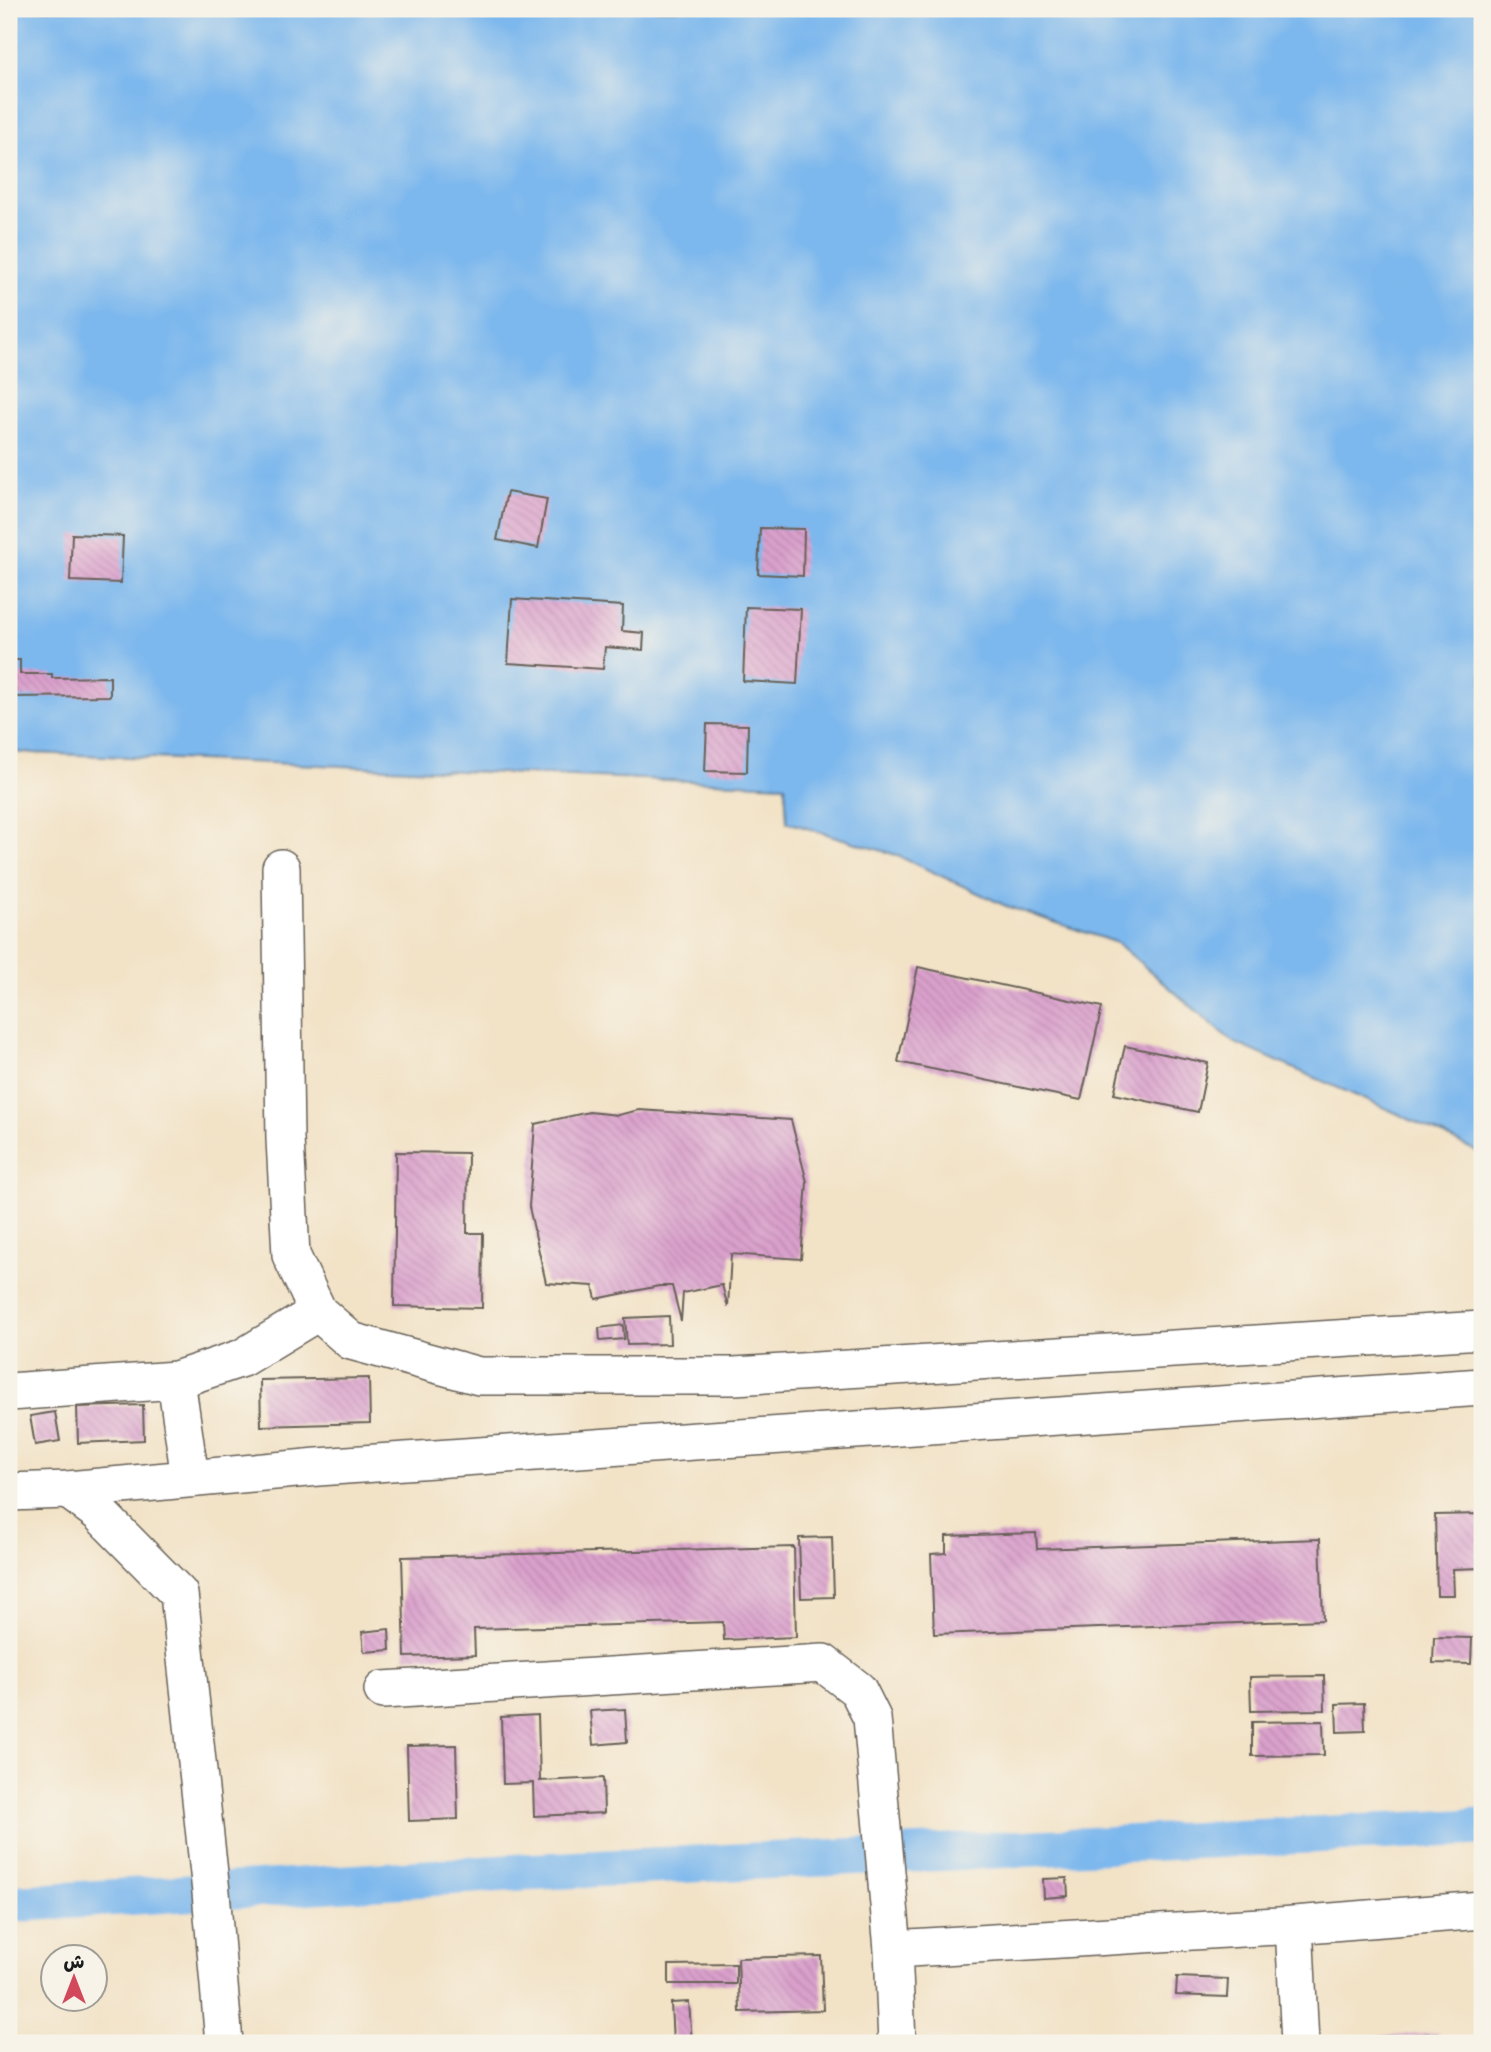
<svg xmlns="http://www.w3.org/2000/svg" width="1491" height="2052" font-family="'Patrick Hand','Playpen Sans Arabic',sans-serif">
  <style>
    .water { fill: #7bb7ed; stroke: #4c6a84; stroke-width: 2 }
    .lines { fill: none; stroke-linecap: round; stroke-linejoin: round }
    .canal { stroke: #7bb7ed; stroke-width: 37 }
    .building { fill: url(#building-back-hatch) }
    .minor-casing { stroke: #676158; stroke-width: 40 }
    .minor { stroke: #fff; stroke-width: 37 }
  </style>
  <defs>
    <pattern id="building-back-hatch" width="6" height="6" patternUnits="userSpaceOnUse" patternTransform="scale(1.75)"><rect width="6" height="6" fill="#daa0cc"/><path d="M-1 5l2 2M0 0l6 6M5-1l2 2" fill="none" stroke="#ba89af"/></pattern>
  </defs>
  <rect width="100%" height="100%" fill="#f7f3e8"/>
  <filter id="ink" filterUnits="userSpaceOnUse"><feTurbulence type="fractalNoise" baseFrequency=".0143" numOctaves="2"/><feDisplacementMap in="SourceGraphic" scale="14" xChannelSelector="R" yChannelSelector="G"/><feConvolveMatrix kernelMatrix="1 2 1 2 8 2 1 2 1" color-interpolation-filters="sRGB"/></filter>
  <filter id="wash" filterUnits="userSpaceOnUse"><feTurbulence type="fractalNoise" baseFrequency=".00686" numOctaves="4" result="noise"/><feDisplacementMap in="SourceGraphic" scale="28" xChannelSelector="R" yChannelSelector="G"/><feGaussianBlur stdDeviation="1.57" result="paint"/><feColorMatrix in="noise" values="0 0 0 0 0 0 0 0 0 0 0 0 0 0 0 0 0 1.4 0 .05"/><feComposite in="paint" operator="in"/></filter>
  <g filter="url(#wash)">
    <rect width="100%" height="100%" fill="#f2e2c6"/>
    <path class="water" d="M 9,9 L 1482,9 L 1482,1154 L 1396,1113 L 1233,1042 L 1117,943 L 1006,906 L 896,855 L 787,822 L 785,785 L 9,752 Z"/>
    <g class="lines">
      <path class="canal" d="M 9,1904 L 523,1872 L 1482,1827"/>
    </g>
    <g id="blocks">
      <g class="building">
        <path d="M 507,492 L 547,499 L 538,548 L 497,540 Z"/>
        <path d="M 760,528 L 804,529 L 803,576 L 758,574 Z"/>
        <path d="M 72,534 L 123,536 L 121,583 L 70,581 Z"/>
        <path d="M 512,599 L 623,606 L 622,631 L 644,633 L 643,650 L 605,647 L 603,669 L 508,663 Z"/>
        <path d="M 746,607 L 801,609 L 797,684 L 743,681 Z"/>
        <path d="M 9,660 L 20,660 L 20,674 L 52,674 L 52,678 L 110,677 L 110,696 L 9,697 Z"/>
        <path d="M 707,724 L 748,725 L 747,772 L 705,771 Z"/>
        <path d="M 918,967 L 1102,1007 L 1081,1100 L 898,1062 Z"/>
        <path d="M 1125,1046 L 1208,1063 L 1198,1112 L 1114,1094 Z"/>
        <path d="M 639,1110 L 791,1120 L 807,1182 L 801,1259 L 731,1254 L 728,1307 L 722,1285 L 683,1293 L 681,1321 L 672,1286 L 659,1286 L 596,1299 L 593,1286 L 546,1283 L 529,1207 L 535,1124 L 589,1112 L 618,1115 Z"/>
        <path d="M 396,1152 L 468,1153 L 467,1233 L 483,1233 L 482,1308 L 394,1306 Z"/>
        <path d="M 669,1316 L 670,1344 L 627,1345 L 625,1318 Z"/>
        <path d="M 623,1325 L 624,1339 L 600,1341 L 599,1328 Z"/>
        <path d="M 369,1378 L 370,1423 L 261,1426 L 260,1380 Z"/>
        <path d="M 143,1405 L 144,1440 L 78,1443 L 77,1407 Z"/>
        <path d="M 55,1412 L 60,1441 L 35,1445 L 30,1416 Z"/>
        <path d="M 1482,1514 L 1482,1568 L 1453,1569 L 1454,1595 L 1437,1595 L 1435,1515 Z"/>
        <path d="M 1036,1533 L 1037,1549 L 1320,1539 L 1323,1620 L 934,1634 L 931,1554 L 946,1553 L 946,1536 Z"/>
        <path d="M 832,1537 L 834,1597 L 801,1598 L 799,1538 Z"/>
        <path d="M 794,1547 L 796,1637 L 724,1640 L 723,1622 L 474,1629 L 475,1655 L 405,1657 L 402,1557 Z"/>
        <path d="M 389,1629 L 390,1650 L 364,1652 L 362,1632 Z"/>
        <path d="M 1434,1637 L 1472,1638 L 1471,1664 L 1433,1663 Z"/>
        <path d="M 1324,1676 L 1325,1710 L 1251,1711 L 1250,1677 Z"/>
        <path d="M 1364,1703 L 1365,1731 L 1337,1732 L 1336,1704 Z"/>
        <path d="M 625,1709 L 627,1742 L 593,1745 L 590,1711 Z"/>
        <path d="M 538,1715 L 540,1781 L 603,1778 L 604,1813 L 534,1816 L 533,1783 L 503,1784 L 501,1717 Z"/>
        <path d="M 1323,1721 L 1324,1755 L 1252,1756 L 1252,1722 Z"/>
        <path d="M 456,1745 L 458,1819 L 409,1821 L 407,1746 Z"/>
        <path d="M 1067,1878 L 1068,1896 L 1044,1898 L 1043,1879 Z"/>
        <path d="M 821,1956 L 823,2010 L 740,2012 L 738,1958 Z"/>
        <path d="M 736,1964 L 736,1984 L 669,1984 L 669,1965 Z"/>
        <path d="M 1177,1977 L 1228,1979 L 1227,1997 L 1176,1995 Z"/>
        <path d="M 689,2002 L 692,2043 L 673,2043 L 671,2003 Z"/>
        <path d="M 1438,2033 L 1439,2043 L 1371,2043 L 1371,2037 Z"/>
      </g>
    </g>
  </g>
  <g filter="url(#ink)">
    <use href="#blocks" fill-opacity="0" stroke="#676158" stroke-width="2"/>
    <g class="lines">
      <g class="minor-casing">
        <g id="minor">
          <path d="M 281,868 L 285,1139 L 291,1255 L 318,1312 L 351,1341 L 479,1376 L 734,1376 L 1482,1330"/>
          <path d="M 176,1380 L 190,1478"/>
          <path d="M 9,1392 L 176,1380 L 242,1358 L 318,1312"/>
          <path d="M 68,1490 L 99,1513 L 179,1594 L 211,1892 L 224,2043"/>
          <path d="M 9,1492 L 68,1490 L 318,1467 L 1482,1387"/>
          <path d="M 383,1690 L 823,1663 L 858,1690 L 872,1718 L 893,1949 L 897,2043"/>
          <path d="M 1294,1925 L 1300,2043"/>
          <path d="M 893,1949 L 1294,1925 L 1482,1910"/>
        </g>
      </g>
      <use href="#minor" class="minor"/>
    </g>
  </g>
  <rect width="1491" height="2052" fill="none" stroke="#f7f3e8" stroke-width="35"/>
  <g transform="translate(74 1978)"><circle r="33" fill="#f7f3e8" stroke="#9f9d96" stroke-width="2"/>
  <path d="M0-5L12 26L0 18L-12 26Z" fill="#d1495b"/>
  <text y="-10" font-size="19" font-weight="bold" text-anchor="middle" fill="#1c1c1c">ش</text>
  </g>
</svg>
